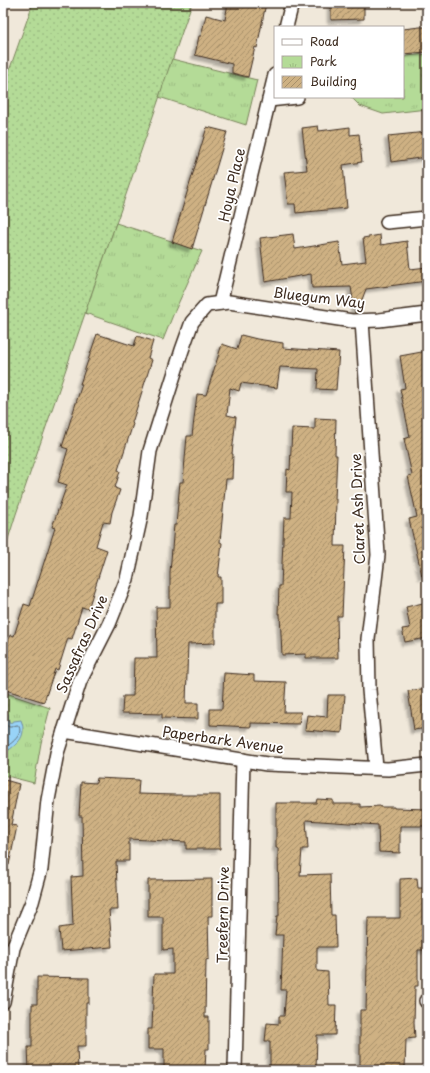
<svg xmlns="http://www.w3.org/2000/svg" width="430" height="1073" font-family="'Playpen Sans',sans-serif">
  <style>
    .grass { fill: url(#grass-dots); stroke: #78825a }
    .park { fill: url(#park-tufts); stroke: #78825a }
    .water { fill: #98d3f8; stroke: #738fa1 }
    .lines { fill: none; stroke-linecap: round; stroke-linejoin: round }
    .shore { stroke: #606e75; stroke-width: 1 }
    .building { fill: url(#building-hatch); stroke: #3b2a1e; filter: url(#shadow) }
    .street-casing { stroke: #3b2a1e; stroke-width: 16 }
    .street { stroke: #fff; stroke-width: 13 }
    .labels { text-anchor: middle; stroke-width: 3.5; stroke-linejoin: round; paint-order: stroke }
    .street-label { font-size: 14px; fill: #3b2a1e; stroke: #fff }
  </style>
  <defs>
    <pattern id="grass-dots" width="8" height="8" patternUnits="userSpaceOnUse"><rect width="8" height="8" fill="#b4db97"/><path d="M2 2h.1M6 6h.1" fill="none" stroke="#9cbc82" stroke-width="1.8" stroke-linecap="round"/></pattern>
    <pattern id="park-tufts" width="24" height="20" patternUnits="userSpaceOnUse"><rect width="24" height="20" fill="#b4db97"/><path d="M3 7l-1-3M5 7V3M7 7l1-3M15 17l-1-3M17 17v-4M19 17l1-3" fill="none" stroke="#9cbc82"/></pattern>
    <pattern id="building-hatch" width="6" height="6" patternUnits="userSpaceOnUse"><rect width="6" height="6" fill="#ceb183"/><path d="M-1 1l2-2M0 6l6-6M5 7l2-2" fill="none" stroke="#a8906b"/></pattern>
    <filter id="shadow"><feDropShadow dx="-3.5" dy="3.5" stdDeviation="1" flood-color="#0004"/></filter>
  </defs>
  <rect width="100%" height="100%" fill="#f0e8da"/>
  <filter id="ink" filterUnits="userSpaceOnUse"><feTurbulence type="fractalNoise" baseFrequency=".025" numOctaves="2"/><feDisplacementMap in="SourceGraphic" scale="8" xChannelSelector="R" yChannelSelector="G"/><feConvolveMatrix kernelMatrix="1 2 1 2 8 2 1 2 1" color-interpolation-filters="sRGB"/></filter>
  <g filter="url(#ink)">
    <path class="grass" d="M 33,3 L 192,3 L 16,514 L 3,555 L 3,88 Z"/>
    <g class="park">
      <path d="M 427,54 L 427,109 L 383,114 L 360,106 L 351,97 L 403,97 L 403,58 L 407,56 Z"/>
      <path d="M 172,59 L 257,80 L 246,125 L 159,97 Z"/>
      <path d="M 116,223 L 202,251 L 173,315 L 163,340 L 85,313 Z"/>
      <path d="M 3,692 L 50,708 L 41,743 L 34,783 L 3,775 Z"/>
    </g>
    <path class="water" d="M 3,709 L 8,714 L 8,719 L 10,723 L 14,721 L 21,720 C 28,738 16,745 3,754 Z"/>
    <g class="lines">
      <path class="shore" d="M 3,715 C 4,719 5,728 11,727 C 14,726 15,725 18,725 C 25,734 11,744 3,749"/>
    </g>
    <g class="building">
      <path d="M 228,3 L 266,3 L 257,48 L 255,47 L 248,77 L 232,73 L 232,64 L 195,55 L 199,36 L 201,36 L 206,15 L 225,20 Z"/>
      <path d="M 331,3 L 364,3 L 364,19 L 331,20 Z"/>
      <path d="M 420,27 L 427,27 L 427,52 L 403,54 L 403,29 Z"/>
      <path d="M 318,126 L 319,131 L 350,127 L 350,135 L 359,134 L 362,162 L 343,165 L 347,208 L 296,213 L 295,204 L 288,204 L 284,172 L 307,170 L 302,128 Z"/>
      <path d="M 207,127 L 227,132 L 192,249 L 172,242 Z"/>
      <path d="M 427,132 L 427,157 L 391,162 L 388,136 Z"/>
      <path d="M 293,234 L 295,249 L 339,242 L 342,264 L 366,261 L 363,238 L 380,235 L 381,245 L 407,241 L 410,269 L 427,267 L 427,281 L 366,289 L 357,313 L 355,313 L 351,287 L 312,288 L 311,274 L 265,282 L 260,238 Z"/>
      <path d="M 97,334 L 134,346 L 137,336 L 153,341 L 148,358 L 152,360 L 132,423 L 133,424 L 118,470 L 120,471 L 115,488 L 120,490 L 112,512 L 110,523 L 103,522 L 96,546 L 107,550 L 88,609 L 82,607 L 72,639 L 68,638 L 58,670 L 55,669 L 44,702 L 3,689 L 3,658 L 10,635 L 14,636 L 24,604 L 30,606 L 55,528 L 52,527 L 67,485 L 58,482 L 68,449 L 62,447 L 82,384 L 80,384 Z"/>
      <path d="M 241,335 L 257,339 L 283,343 L 283,348 L 339,352 L 336,390 L 317,389 L 318,369 L 280,367 L 277,388 L 241,383 L 239,391 L 230,388 L 227,415 L 236,417 L 232,454 L 233,454 L 232,479 L 226,479 L 220,542 L 222,543 L 218,577 L 221,577 L 221,604 L 215,604 L 215,643 L 188,644 L 186,703 L 198,703 L 198,719 L 162,718 L 162,714 L 122,713 L 123,696 L 133,696 L 134,658 L 157,658 L 156,607 L 170,607 L 170,572 L 174,525 L 176,525 L 180,482 L 183,482 L 187,436 L 192,436 L 197,394 L 206,395 L 222,344 L 237,349 Z"/>
      <path d="M 427,351 L 427,575 L 422,576 L 409,519 L 417,517 L 408,476 L 412,475 L 404,439 L 410,437 L 400,389 L 405,388 L 400,356 Z"/>
      <path d="M 315,418 L 336,419 L 335,455 L 337,455 L 335,499 L 336,499 L 335,546 L 345,546 L 342,616 L 337,616 L 338,658 L 306,658 L 306,654 L 282,655 L 280,614 L 278,614 L 279,586 L 281,586 L 284,518 L 291,518 L 292,492 L 286,492 L 287,469 L 290,470 L 292,428 L 315,429 Z"/>
      <path d="M 427,602 L 427,638 L 405,642 L 402,629 L 410,628 L 406,607 Z"/>
      <path d="M 224,673 L 254,675 L 254,681 L 286,682 L 284,712 L 301,712 L 299,724 L 251,723 L 251,727 L 210,725 L 210,709 L 222,709 Z"/>
      <path d="M 427,688 L 427,728 L 414,730 L 408,691 Z"/>
      <path d="M 328,695 L 345,695 L 342,733 L 305,730 L 307,715 L 327,717 Z"/>
      <path d="M 97,778 L 139,780 L 138,794 L 175,795 L 220,795 L 220,849 L 186,849 L 186,842 L 129,839 L 129,861 L 116,861 L 118,910 L 109,910 L 112,947 L 61,951 L 59,928 L 73,926 L 71,877 L 83,876 L 82,816 L 79,816 L 81,782 L 96,783 Z"/>
      <path d="M 5,780 L 19,784 L 11,825 L 17,826 L 9,865 L 3,864 L 3,789 Z"/>
      <path d="M 317,799 L 333,800 L 333,804 L 360,804 L 360,807 L 381,806 L 381,807 L 394,807 L 394,808 L 427,809 L 427,826 L 400,826 L 400,853 L 379,852 L 378,825 L 306,820 L 308,849 L 302,849 L 300,875 L 330,874 L 331,915 L 335,915 L 336,947 L 317,947 L 317,971 L 328,972 L 329,1005 L 336,1005 L 335,1035 L 317,1035 L 316,1070 L 270,1070 L 270,1041 L 265,1041 L 267,1023 L 279,1024 L 279,1016 L 284,1016 L 286,990 L 281,990 L 283,935 L 275,935 L 277,916 L 279,916 L 278,848 L 276,848 L 276,803 L 316,803 Z"/>
      <path d="M 417,878 L 418,888 L 427,888 L 427,928 L 425,928 L 427,950 L 418,950 L 418,986 L 415,986 L 414,1023 L 415,1038 L 406,1039 L 405,1070 L 360,1070 L 360,1010 L 366,1010 L 368,918 L 400,918 L 400,879 Z"/>
      <path d="M 212,879 L 212,916 L 208,916 L 209,959 L 206,960 L 205,1017 L 209,1017 L 209,1049 L 206,1049 L 205,1070 L 164,1070 L 164,1049 L 148,1049 L 148,1029 L 152,1029 L 154,974 L 173,974 L 173,949 L 163,950 L 163,917 L 148,917 L 148,880 Z"/>
      <path d="M 37,977 L 89,978 L 89,1003 L 86,1003 L 86,1046 L 77,1046 L 78,1070 L 29,1070 L 28,1047 L 32,1047 L 32,1004 L 37,1004 Z"/>
    </g>
    <g class="lines">
      <g class="street-casing">
        <g id="street">
          <path d="M 286,27 L 292,3"/>
          <path d="M 269,100 L 297,97"/>
          <path d="M 387,222 L 427,218"/>
          <path d="M 220,303 L 275,75"/>
          <path d="M 362,321 L 378,555 L 368,639 L 369,690 L 376,768"/>
          <path d="M 64,731 L 267,764 L 388,769 L 427,765"/>
          <path d="M 426,1001 L 427,1001"/>
          <path d="M 3,1002 L 13,948 L 32,902 L 41,869 L 48,800 L 57,753 L 80,681 L 109,624 L 127,579 L 141,516 L 150,451 L 182,350 L 192,322 L 207,305 L 229,302 L 352,321 L 379,320 L 427,314"/>
          <path d="M 235,1070 L 243,760"/>
        </g>
      </g>
      <use href="#street" class="street"/>
    </g>
  </g>
  <g class="labels">
    <g class="street-label">
      <text transform="translate(232 185) rotate(-77)" y="5">Hoya Place</text>
      <text transform="translate(319 298) rotate(7)" y="5">Bluegum Way</text>
      <text transform="translate(358 509) rotate(-92)" y="5">Claret Ash Drive</text>
      <text transform="translate(82 644) rotate(-66)" y="5">Sassafras Drive</text>
      <text transform="translate(223 740) rotate(8)" y="5">Paperbark Avenue</text>
      <text transform="translate(223 915) rotate(-89)" y="5">Treefern Drive</text>
    </g>
  </g>
  <rect width="430" height="1073" fill="none" stroke="#fff" stroke-width="16"/>
  <rect x="8" y="8" width="414" height="1057" fill="none" stroke="#3b2a1e" stroke-width="1.5" filter="url(#ink)"/>
  <rect x="274" y="26" width="130" height="72" fill="#ffffff" stroke="#b1aaa5"/>
  <rect x="282" y="39" width="20" height="6" fill="#ffffff" stroke="#b1aaa5"/>
  <text x="310" y="46" font-size="12" fill="#3b2a1e">Road</text>
  <rect x="282" y="56" width="20" height="12" fill="url(#park-tufts)" stroke="#b1aaa5"/>
  <text x="310" y="66" font-size="12" fill="#3b2a1e">Park</text>
  <rect x="282" y="76" width="20" height="12" fill="url(#building-hatch)" stroke="#b1aaa5"/>
  <text x="310" y="86" font-size="12" fill="#3b2a1e">Building</text>
</svg>
